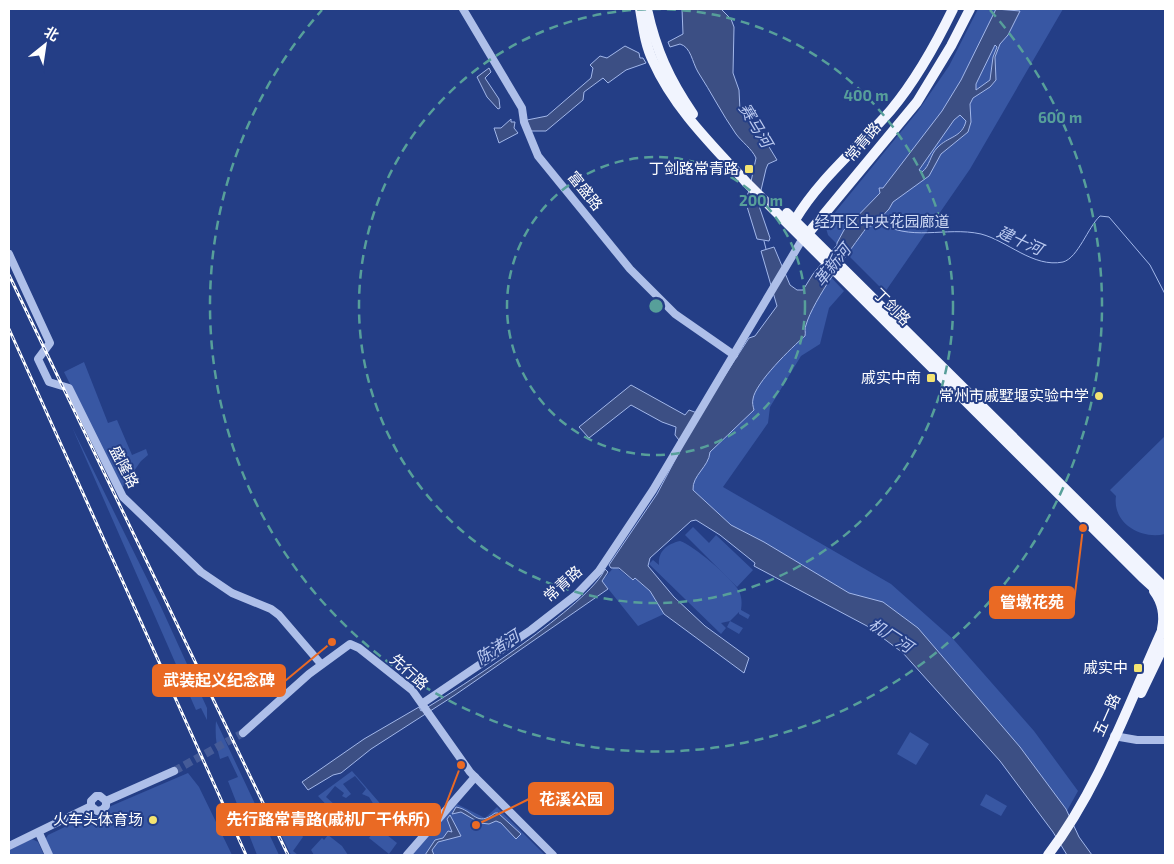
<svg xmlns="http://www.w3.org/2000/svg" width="1174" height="864" font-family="'Exo 2','Noto Sans SC',sans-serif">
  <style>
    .green { fill: #3857a3 }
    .water { fill: #3c4f84; stroke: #a2b7ea; fill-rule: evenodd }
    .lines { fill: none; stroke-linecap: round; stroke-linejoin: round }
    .stream { stroke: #a2b7ea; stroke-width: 1 }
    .minor-tunnel { stroke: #455b98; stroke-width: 8; stroke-dasharray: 8 4; stroke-linecap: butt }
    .minor { stroke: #aebfe9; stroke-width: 8 }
    .major { stroke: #f1f4fe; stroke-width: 10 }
    .rail-casing { stroke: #fff; stroke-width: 3 }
    .rail { stroke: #243e86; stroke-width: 1; stroke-dasharray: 4; stroke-linecap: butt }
    .ring { fill: none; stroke: #579f9a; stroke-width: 2.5; stroke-dasharray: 9 6 }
    .poi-dot { fill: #f4e471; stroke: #243e86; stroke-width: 2 }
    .labels { text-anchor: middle; stroke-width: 4; stroke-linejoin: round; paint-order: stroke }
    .street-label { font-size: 15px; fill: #fff; stroke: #243e86 }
    .poi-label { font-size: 15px; fill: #fff; stroke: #243e86; text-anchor: end }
    .park-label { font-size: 15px; fill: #d2ddf7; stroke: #243e86 }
    .water-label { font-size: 16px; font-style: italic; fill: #bac9f0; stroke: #243e86 }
    .centre { fill: #579f9a; stroke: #243e86; stroke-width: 2.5 }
    .ring-label { font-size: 15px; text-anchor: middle; font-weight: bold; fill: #579f9a; stroke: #243e86; stroke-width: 4; stroke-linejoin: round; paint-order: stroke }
    .leader { fill: none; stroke: #ea6a24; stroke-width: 2 }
    .callout-dot { fill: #ea6a24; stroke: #243e86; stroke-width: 2 }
    .callout { fill: #ea6a24; stroke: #ea6a24; stroke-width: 2 }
    .callout-label { font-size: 16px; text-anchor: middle; font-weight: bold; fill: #fff }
  </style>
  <rect width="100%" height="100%" fill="#243e86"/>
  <g class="green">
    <path d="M 978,9 L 1063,9 L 970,169 L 885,292 L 828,235 L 826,228 L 828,221 L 918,111 L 949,66 Z"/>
    <path d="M 826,272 L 844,291 L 829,308 L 820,344 L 801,356 L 770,407 L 768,423 L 723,487 L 891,584 L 954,640 L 1034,731 L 1078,791 L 1063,818 L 924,649 L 763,550 L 683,494 Z"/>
    <path d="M 84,362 L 108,423 L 117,420 L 132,455 L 146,449 L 148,455 L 141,461 L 122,488 L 64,372 Z"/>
    <path d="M 72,427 L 161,607 L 207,708 L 207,720 L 201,708 L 196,710 Z"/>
    <path d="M 1165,436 L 1165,534 C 1141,540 1112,523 1116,496 L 1110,490 Z"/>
    <path d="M 693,527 L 709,543 L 716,535 L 753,570 L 737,587 L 685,535 Z"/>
    <path d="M 680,541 C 693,545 732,578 739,591 C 742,597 742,604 741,610 L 750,615 L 748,619 L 739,614 L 739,612 L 730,621 L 743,628 L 739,634 L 727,627 L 730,621 L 721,623 L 726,628 L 721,634 L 649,564 L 653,560 L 659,565 C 658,551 667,544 680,541 Z"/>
    <path d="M 615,566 L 632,580 L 634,578 L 650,591 L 664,614 L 638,626 L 602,581 Z"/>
    <path d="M 216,721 L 279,855 L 257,855 L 228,781 L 238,777 L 228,756 L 220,759 C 216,746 215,734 216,721 Z"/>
    <path d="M 910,732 L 929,744 L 916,765 L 897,754 Z"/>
    <path d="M 352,771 L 397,823 L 395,825 L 376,808 L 369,797 L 362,794 L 366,789 L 355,776 L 343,784 L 351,794 L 346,798 L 342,796 L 344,793 L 335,786 L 326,797 L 336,806 L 335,811 L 337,816 L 318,796 Z"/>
    <path d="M 188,773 L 199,787 L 232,855 L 52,855 L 45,840 L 48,835 L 88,816 L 96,816 L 111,806 Z"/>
    <path d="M 986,794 L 1007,806 L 1001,816 L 980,805 Z"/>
    <path d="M 457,804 L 485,818 L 497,807 L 545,855 L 411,855 Z"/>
    <path d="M 286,810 L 303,837 L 293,851 L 298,855 L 291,855 L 274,820 Z"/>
    <path d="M 377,827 L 397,843 L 389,854 L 369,838 Z"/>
    <path d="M 328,835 L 342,846 L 348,855 L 314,855 L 311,850 L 322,838 L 324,840 Z"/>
    <path d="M 32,839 L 38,842 L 44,855 L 9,855 L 9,850 Z"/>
  </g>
  <g class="water">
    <path d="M 682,9 L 721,9 L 731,19 L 734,27 L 733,73 L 739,90 L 740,111 L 760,132 L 777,160 L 768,164 L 766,169 L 758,203 L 770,238 L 769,241 L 757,239 L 745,200 L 749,191 L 756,158 C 752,149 742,142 736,134 C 722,114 711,92 698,72 C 692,62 691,47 680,44 L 670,47 L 668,42 L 683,34 Z"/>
    <path d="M 996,9 L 1020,11 L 1008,35 L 1000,44 L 995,57 L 996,80 L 990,87 L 973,98 L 970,104 L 971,122 L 968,132 L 941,154 L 929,176 L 893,202 L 889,209 L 874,225 L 867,227 C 850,250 813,300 806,325 C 804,329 806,332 805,336 C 792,347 755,383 753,399 C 752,403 753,406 754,410 L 710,452 C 709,467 692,475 693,490 L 731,525 L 764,542 L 849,593 L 883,602 L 918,628 L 1020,747 L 1066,809 L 1079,837 L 1092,855 L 1067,855 L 1053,832 L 1000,761 L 903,653 L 867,626 L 754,566 L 755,563 L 720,535 L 696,520 L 691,521 L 650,558 L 648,566 L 674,597 L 705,626 L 749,658 L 744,673 L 664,614 L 650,591 L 635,578 L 633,580 L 619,568 L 611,568 L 609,565 L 657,494 L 683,445 L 675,435 L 676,427 L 662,422 L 631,405 L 589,438 L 579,427 L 631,385 L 685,415 L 689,410 L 700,414 L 749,338 L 755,336 L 777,306 L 761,251 L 774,247 L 790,285 L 797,290 L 803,290 L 813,274 L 837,245 L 837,243 L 844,230 L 880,193 L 879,188 L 883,188 L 942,111 L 961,80 ZM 995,45 L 997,47 L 993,57 L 990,80 L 976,90 L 976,84 ZM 960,115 L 966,121 C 962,138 948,136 937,148 C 930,155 930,166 922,172 L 919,170 L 954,120 Z"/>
    <path d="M 625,46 L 639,53 L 640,58 L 643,58 L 646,63 L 626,70 L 608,83 L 603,78 L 584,92 L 583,100 L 546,131 L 530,131 L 527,120 L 547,116 L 591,78 L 593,68 L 590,65 L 600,56 L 607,58 Z"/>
    <path d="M 489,68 L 491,72 L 485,78 L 499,99 L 500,108 L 498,109 L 487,97 L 477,77 Z"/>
    <path d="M 511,119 L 511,122 L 515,122 L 514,128 L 518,133 L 499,143 L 494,128 L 501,128 Z"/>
    <path d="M 605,569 L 608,572 L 602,581 L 608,589 L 455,695 L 371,749 L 341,773 L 333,775 L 308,790 L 302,782 L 364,739 L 419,707 L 421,711 C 459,689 591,603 605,569 Z"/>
    <path d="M 456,807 C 474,810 476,828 495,813 L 498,813 L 521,834 L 516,839 L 501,823 L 496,821 L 489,824 L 480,823 L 461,812 L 452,814 Z"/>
    <path d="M 450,815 L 461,836 L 438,842 L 432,850 L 434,855 L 425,855 L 435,840 L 443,838 L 448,831 L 452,832 L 447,819 Z"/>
  </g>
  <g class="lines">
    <g class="stream">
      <path d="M 877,221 C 910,243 945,226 981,234 C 1008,241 1033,268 1063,262 C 1078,258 1088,227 1100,216 L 1109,217 L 1150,265 L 1165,294"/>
      <path d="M 764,241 L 766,249"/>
    </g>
    <path class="minor-tunnel" d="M 174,771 L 243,733"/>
    <g class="minor">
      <path d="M 463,9 L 522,108 L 524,122 L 538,156 L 630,269 L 675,314 L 734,355"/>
      <path d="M 9,254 L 50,343 L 38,359 L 49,382 L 69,388 L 123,497 L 201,572 L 232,593 L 271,609 L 279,615 L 321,664"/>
      <path d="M 423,703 L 531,630 L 576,595 L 599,571 L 653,490 L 803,238"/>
      <path d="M 243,733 L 309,674 L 350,644 L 359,648 L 412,690 L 470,772 L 553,855"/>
      <path d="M 1114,736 L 1137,740 L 1165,740"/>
      <path d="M 106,801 L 174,771"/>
      <path d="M 91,806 L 91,801 L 96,796 L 100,796 L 106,801"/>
      <path d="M 91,806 L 97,811 L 102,810 L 106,806 L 106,801"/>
      <path d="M 39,833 L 49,855"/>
      <path d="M 9,846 L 91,806"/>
      <path d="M 407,855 L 475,777"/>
    </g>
    <g class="major">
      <path d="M 640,9 C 643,26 645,45 653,61 C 674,108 711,144 746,182 L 1142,577 L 1165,598"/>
      <path d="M 647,9 C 656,50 669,79 693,114"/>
      <path d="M 787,213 L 1165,588"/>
      <path d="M 798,226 L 795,220 C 820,178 859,147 891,110 C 916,80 936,44 953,9"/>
      <path d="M 806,236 L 917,102 L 951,46 L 970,9"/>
      <path d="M 1154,591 C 1163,603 1165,615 1162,629"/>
      <path d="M 1141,693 L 1165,643"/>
      <path d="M 1048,855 C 1100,787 1129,702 1165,624"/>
    </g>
    <g class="rail-casing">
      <g id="rail">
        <path d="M 9,275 L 288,855"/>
        <path d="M 9,329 L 246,855"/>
      </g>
    </g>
    <use href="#rail" class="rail"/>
  </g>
  <g class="ring">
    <circle cx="656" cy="306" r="149"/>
    <circle cx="656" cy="306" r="297"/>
    <path d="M990 10A446 446 0 1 1 322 10"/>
  </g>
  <g class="poi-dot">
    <rect x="744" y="164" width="10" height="10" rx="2.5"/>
    <rect x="926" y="373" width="10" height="10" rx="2.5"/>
    <circle cx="1099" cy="396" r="5"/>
    <rect x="1133" y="663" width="10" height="10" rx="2.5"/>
    <circle cx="153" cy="820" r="5"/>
  </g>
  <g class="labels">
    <g class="street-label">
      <text transform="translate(863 142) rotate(-50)" y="5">常青路</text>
      <text transform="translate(585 191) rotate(51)" y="5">富盛路</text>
      <text transform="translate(892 307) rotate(45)" y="5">丁剑路</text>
      <text transform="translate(124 467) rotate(63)" y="5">盛隆路</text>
      <text transform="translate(563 584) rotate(-42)" y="5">常青路</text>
      <text transform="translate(409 672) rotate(42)" y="5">先行路</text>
      <text transform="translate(1107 715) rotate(-66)" y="5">五一路</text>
    </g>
    <g class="poi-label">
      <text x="739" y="174">丁剑路常青路</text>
      <text x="921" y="383">戚实中南</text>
      <text x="1089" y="401">常州市戚墅堰实验中学</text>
      <text x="1128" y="673">戚实中</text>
      <text x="143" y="825">火车头体育场</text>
    </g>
    <g class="park-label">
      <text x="882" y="227">经开区中央花园廊道</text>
    </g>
    <g class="water-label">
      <text transform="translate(756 125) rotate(59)" y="6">赛马河</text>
      <text transform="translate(1020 240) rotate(24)" y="6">建十河</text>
      <text transform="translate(832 265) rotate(-52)" y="6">革新河</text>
      <text transform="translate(891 635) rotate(33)" y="6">机厂河</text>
      <text transform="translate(497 647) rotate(-33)" y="6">陈渚河</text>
    </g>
  </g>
  <circle cx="656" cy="306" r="8" class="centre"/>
  <g class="ring-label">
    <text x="866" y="101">400 m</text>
    <text x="1060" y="123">600 m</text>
    <text x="761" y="206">200 m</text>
  </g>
  <path class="leader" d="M1083 528L1074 602M332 642L285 681M476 825L529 799M461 765L440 820"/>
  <g class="callout-dot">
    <circle cx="1083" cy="528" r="5"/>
    <circle cx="332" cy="642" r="5"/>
    <circle cx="476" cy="825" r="5"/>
    <circle cx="461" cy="765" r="5"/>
  </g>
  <g class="callout">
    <rect x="990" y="587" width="84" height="31" rx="5"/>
    <rect x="153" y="665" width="132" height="31" rx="5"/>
    <rect x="529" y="783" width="84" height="31" rx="5"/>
    <rect x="217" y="804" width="223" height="31" rx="5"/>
  </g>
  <g class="callout-label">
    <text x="1032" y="608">管墩花苑</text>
    <text x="219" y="686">武装起义纪念碑</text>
    <text x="571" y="805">花溪公园</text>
    <text x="328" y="825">先行路常青路(戚机厂干休所)</text>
  </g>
  <rect width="1174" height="864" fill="none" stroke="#ffffff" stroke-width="20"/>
  <g transform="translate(45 45) rotate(30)" stroke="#243e86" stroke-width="4" paint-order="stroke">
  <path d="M0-4L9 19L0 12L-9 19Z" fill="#ffffff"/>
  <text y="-8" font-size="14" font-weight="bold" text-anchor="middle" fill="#ffffff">北</text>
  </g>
</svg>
